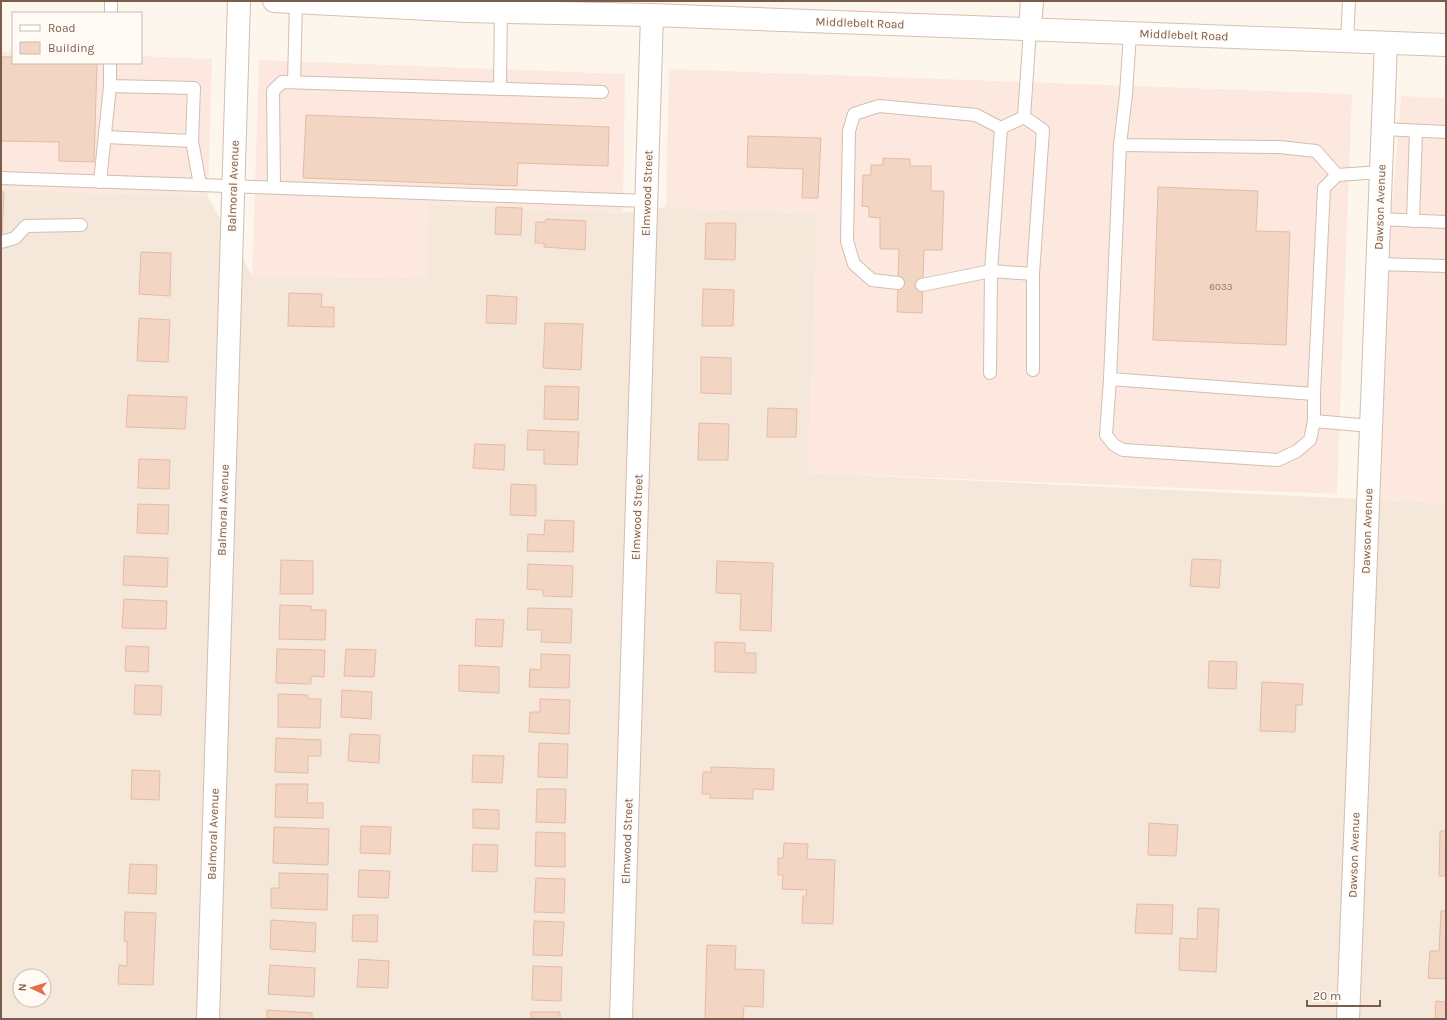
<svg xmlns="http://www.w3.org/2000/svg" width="1447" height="1020" font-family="Karla,sans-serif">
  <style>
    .residential { fill: #f5e8da; fill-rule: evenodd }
    .commercial { fill: #fde8e0 }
    .building { fill: #f3d5c3; stroke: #e6bba3 }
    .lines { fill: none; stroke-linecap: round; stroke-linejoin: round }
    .lane-casing { stroke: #d1beb0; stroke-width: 14 }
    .street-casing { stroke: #d1beb0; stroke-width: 24 }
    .secondary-casing { stroke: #d6c0b0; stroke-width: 24 }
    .lane { stroke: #fff; stroke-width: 12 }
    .street { stroke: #fff; stroke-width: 22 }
    .secondary { stroke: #fff; stroke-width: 22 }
    .labels { text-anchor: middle; stroke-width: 3; stroke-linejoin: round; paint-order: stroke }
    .number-label { font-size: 10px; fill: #987a6a }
    .street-label { font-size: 12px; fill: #7a5c4d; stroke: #fffaf3 }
  </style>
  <rect width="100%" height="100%" fill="#fdf6ec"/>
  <path class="residential" d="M 1,189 L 208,197 L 253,277 L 428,278 L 428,204 L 622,213 L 666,207 L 818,214 L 808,473 L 1446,503 L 1446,1019 L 1,1019 ZM 20,976 L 44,976 L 44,1000 L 20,1000 Z"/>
  <g class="commercial">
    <path d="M 1,52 L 13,52 L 13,63 L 141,63 L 141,56 L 212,59 L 208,197 L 1,189 Z"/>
    <path d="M 259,60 L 625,74 L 623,213 L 429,204 L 428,278 L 252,277 Z"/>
    <path d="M 669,69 L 1352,94 L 1337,494 L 808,473 L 818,214 L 666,207 Z"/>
    <path d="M 1401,96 L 1446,98 L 1446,503 L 1368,499 Z"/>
  </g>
  <g class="building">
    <path d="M 1,57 L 13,57 L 13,63 L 97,63 L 94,162 L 59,161 L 59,142 L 1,141 Z"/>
    <path d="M 306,115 L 609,127 L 608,166 L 518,163 L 517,186 L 303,178 Z"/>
    <path d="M 748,136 L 821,138 L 818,198 L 802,198 L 803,169 L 747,167 Z"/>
    <path d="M 883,158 L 910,159 L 910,166 L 931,166 L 931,191 L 944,191 L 942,250 L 924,250 L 922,313 L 897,312 L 899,249 L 880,249 L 880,218 L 869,217 L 869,207 L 862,206 L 863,175 L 871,175 L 871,165 L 883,165 Z"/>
    <path d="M 1158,187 L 1258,191 L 1256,231 L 1290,232 L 1286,345 L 1153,340 Z"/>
    <path d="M 1,192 L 4,192 L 2,236 L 1,236 Z"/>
    <path d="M 496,207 L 522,208 L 521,235 L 495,234 Z"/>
    <path d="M 546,219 L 586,221 L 585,250 L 544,247 L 544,243 L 535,243 L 536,222 L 545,222 Z"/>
    <path d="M 706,223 L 736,223 L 735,260 L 705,259 Z"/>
    <path d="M 141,252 L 171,253 L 170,296 L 139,294 Z"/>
    <path d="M 703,289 L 734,290 L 733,326 L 702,326 Z"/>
    <path d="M 289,293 L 322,294 L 321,307 L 334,307 L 334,327 L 288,326 Z"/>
    <path d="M 487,295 L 517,297 L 516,324 L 486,323 Z"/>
    <path d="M 139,318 L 170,320 L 168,362 L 137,361 Z"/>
    <path d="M 545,323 L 583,324 L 581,370 L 543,368 Z"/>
    <path d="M 701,357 L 731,358 L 731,394 L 701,393 Z"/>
    <path d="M 545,386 L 579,387 L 578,420 L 544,419 Z"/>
    <path d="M 128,395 L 187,397 L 185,429 L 126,427 Z"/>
    <path d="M 768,408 L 797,409 L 796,437 L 767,437 Z"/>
    <path d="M 699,423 L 729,424 L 728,460 L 698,460 Z"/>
    <path d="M 528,430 L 579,432 L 577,465 L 544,464 L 544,450 L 527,450 Z"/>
    <path d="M 475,444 L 505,445 L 504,470 L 473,468 Z"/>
    <path d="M 139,459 L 170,460 L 169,489 L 138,488 Z"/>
    <path d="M 511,484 L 536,485 L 536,516 L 510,515 Z"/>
    <path d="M 138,504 L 169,505 L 168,534 L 137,533 Z"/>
    <path d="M 545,520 L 574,521 L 573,552 L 527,551 L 528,534 L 544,535 Z"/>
    <path d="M 124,556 L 168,558 L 167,587 L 123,585 Z"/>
    <path d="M 1192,559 L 1221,560 L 1219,588 L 1190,586 Z"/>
    <path d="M 281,560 L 313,561 L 313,594 L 280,594 Z"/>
    <path d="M 717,561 L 773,563 L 771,631 L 740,630 L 741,594 L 716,593 Z"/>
    <path d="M 528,564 L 573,566 L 572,597 L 543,596 L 543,590 L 527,589 Z"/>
    <path d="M 124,599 L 167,601 L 166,629 L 122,628 Z"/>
    <path d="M 280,605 L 311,606 L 312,610 L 326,610 L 325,640 L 279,639 Z"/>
    <path d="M 528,608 L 572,609 L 571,643 L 541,642 L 542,630 L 527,630 Z"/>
    <path d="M 476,619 L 504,620 L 502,647 L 475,646 Z"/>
    <path d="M 715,642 L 745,643 L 745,653 L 756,653 L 756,673 L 715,672 Z"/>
    <path d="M 126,646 L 149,647 L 148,672 L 125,671 Z"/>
    <path d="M 277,649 L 325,650 L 324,677 L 311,676 L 311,684 L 276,683 Z"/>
    <path d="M 346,649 L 376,650 L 374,677 L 344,676 Z"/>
    <path d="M 541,654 L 570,655 L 569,688 L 529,687 L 530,669 L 541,670 Z"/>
    <path d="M 1209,661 L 1237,662 L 1236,689 L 1208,688 Z"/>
    <path d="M 459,665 L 499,667 L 499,693 L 459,691 Z"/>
    <path d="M 1262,682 L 1303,684 L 1302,705 L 1296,705 L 1295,732 L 1260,731 Z"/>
    <path d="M 135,685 L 162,686 L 161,715 L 134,714 Z"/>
    <path d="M 342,690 L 372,692 L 371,719 L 341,717 Z"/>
    <path d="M 278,694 L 308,695 L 308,699 L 321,699 L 320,728 L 278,727 Z"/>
    <path d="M 540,699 L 570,700 L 569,734 L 529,732 L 530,712 L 540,712 Z"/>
    <path d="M 350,734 L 380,735 L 379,763 L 348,761 Z"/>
    <path d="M 276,738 L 321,740 L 321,756 L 308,756 L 308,773 L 275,772 Z"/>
    <path d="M 539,743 L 568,744 L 567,778 L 538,777 Z"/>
    <path d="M 473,755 L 504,756 L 502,783 L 472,782 Z"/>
    <path d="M 711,767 L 774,769 L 773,790 L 753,789 L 753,799 L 710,798 L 710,794 L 702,794 L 703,772 L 711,772 Z"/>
    <path d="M 132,770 L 160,771 L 159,800 L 131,799 Z"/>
    <path d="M 276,784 L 308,784 L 307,803 L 323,803 L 323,818 L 275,817 Z"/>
    <path d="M 537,789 L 566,789 L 565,823 L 536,822 Z"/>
    <path d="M 473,809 L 499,810 L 499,829 L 473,828 Z"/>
    <path d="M 1149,823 L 1178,825 L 1176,856 L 1148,855 Z"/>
    <path d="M 361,826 L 391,827 L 390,854 L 360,853 Z"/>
    <path d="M 274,827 L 329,829 L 328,865 L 273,863 Z"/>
    <path d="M 1440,831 L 1446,831 L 1446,876 L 1439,876 Z"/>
    <path d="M 536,832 L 565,833 L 565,867 L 535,866 Z"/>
    <path d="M 784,843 L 808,844 L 807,859 L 835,860 L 833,924 L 802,923 L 803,896 L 806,896 L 807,890 L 782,889 L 783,875 L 778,875 L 778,858 L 783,858 Z"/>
    <path d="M 473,844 L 498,845 L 497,872 L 472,871 Z"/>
    <path d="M 130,864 L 157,865 L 156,894 L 128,893 Z"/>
    <path d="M 359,870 L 390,871 L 388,898 L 358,897 Z"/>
    <path d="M 279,873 L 328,874 L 327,910 L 271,908 L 271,888 L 279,888 Z"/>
    <path d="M 536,878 L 565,879 L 564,913 L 534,912 Z"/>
    <path d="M 1137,904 L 1173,905 L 1172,934 L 1135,933 Z"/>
    <path d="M 1198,908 L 1219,909 L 1216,972 L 1179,970 L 1180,938 L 1197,939 Z"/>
    <path d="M 1441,911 L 1446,911 L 1446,979 L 1428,978 L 1430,951 L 1439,951 Z"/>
    <path d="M 125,912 L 156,913 L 153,985 L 118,984 L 119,965 L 127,966 L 127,941 L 124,941 Z"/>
    <path d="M 353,915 L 378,915 L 377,942 L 352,941 Z"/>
    <path d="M 271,920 L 316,923 L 315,952 L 270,949 Z"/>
    <path d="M 534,921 L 564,922 L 562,956 L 533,955 Z"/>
    <path d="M 707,945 L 736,946 L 735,969 L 764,970 L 763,1007 L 744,1006 L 743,1019 L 705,1019 Z"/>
    <path d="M 359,959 L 389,961 L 388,988 L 357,987 Z"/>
    <path d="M 270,965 L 315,968 L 314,997 L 268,994 Z"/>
    <path d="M 533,966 L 562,967 L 561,1001 L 532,1000 Z"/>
    <path d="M 1436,1001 L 1446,1002 L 1446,1019 L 1435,1019 Z"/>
    <path d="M 267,1010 L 312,1013 L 312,1019 L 267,1019 Z"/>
    <rect x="531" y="1012" width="29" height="7"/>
  </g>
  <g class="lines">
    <g class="lane-casing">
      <g id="lane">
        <path d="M 111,13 L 111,1"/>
        <path d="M 1130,33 L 1126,94 L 1120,145 L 1279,147 L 1316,151 L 1337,175"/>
        <path d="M 1347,41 L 1349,1"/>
        <path d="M 110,63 L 110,86 L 194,88 L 192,141 L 200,185"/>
        <path d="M 294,82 L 296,2"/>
        <path d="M 500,89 L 501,6"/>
        <path d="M 1024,117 L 1043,130 L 1033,274 L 1033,370"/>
        <path d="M 1001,128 L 1024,117 L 1030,29"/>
        <path d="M 1382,129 L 1446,132"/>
        <path d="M 105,137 L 192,141"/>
        <path d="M 1120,145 L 1110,379 L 1314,394"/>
        <path d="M 1,178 L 646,201"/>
        <path d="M 100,182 L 110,86"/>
        <path d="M 274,187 L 273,91 L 282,82 L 602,92"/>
        <path d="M 1379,219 L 1446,222"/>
        <path d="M 1413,221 L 1416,131"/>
        <path d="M 1,242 L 15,238 L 26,226 L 81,225"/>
        <path d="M 1377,264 L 1446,266"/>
        <path d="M 898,283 L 872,280 L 854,264 L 847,241 L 849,131 L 854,114 L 879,106 L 976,115 L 1001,128"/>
        <path d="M 922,285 L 991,271 L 1033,274"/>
        <path d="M 990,373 L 991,271 L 1001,128"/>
        <path d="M 1110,379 L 1106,435 L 1114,445 L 1123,450 L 1278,460 L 1297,451 L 1310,440 L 1314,421"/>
        <path d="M 1371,426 L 1314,421 L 1314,394 L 1324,188 L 1337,175 L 1381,172"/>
      </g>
    </g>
    <g class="street-casing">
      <g id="street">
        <path d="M 1030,29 L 1032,1"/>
        <path d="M 208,1019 L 239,1"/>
        <path d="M 621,1019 L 652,15"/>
        <path d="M 1348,1019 L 1386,43"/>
      </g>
    </g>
    <g class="secondary-casing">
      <path id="secondary" d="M 274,1 L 467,11 L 652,15 L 1446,45"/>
    </g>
    <use href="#lane" class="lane"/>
    <use href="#street" class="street"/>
    <use href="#secondary" class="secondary"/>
  </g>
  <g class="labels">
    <g class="number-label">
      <text x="1221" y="290">6033</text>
    </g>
    <g class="street-label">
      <text transform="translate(860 23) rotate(2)" y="4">Middlebelt Road</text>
      <text transform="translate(1184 35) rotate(2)" y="4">Middlebelt Road</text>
      <text transform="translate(233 186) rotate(-88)" y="4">Balmoral Avenue</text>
      <text transform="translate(647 193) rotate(-88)" y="4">Elmwood Street</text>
      <text transform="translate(1380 207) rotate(-88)" y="4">Dawson Avenue</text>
      <text transform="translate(223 510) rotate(-88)" y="4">Balmoral Avenue</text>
      <text transform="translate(637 517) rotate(-88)" y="4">Elmwood Street</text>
      <text transform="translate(1367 531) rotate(-88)" y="4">Dawson Avenue</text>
      <text transform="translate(213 834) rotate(-88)" y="4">Balmoral Avenue</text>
      <text transform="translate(627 841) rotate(-88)" y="4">Elmwood Street</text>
      <text transform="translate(1354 855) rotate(-88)" y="4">Dawson Avenue</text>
    </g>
  </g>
  <rect width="1447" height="1020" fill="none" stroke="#7a5c4d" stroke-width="4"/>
  <rect x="12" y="12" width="130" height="52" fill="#fffaf3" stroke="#cabbb1"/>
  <rect x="20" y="25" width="20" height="6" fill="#ffffff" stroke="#cabbb1"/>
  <text x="48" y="32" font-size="12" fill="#7a5c4d">Road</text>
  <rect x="20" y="42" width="20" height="12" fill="#f3d5c3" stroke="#cabbb1"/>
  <text x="48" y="52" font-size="12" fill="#7a5c4d">Building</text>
  <g transform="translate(32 988) rotate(274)"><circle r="19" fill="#fffaf3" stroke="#cabbb1"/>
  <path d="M0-3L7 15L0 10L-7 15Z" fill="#e76f51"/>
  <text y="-6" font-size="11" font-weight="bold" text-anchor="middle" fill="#7a5c4d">N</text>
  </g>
  <path d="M1307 1000v6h73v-6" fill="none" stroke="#7a5c4d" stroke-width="2"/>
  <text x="1313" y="1000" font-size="12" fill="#7a5c4d" stroke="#fffaf3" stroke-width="3" paint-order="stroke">20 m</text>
</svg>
